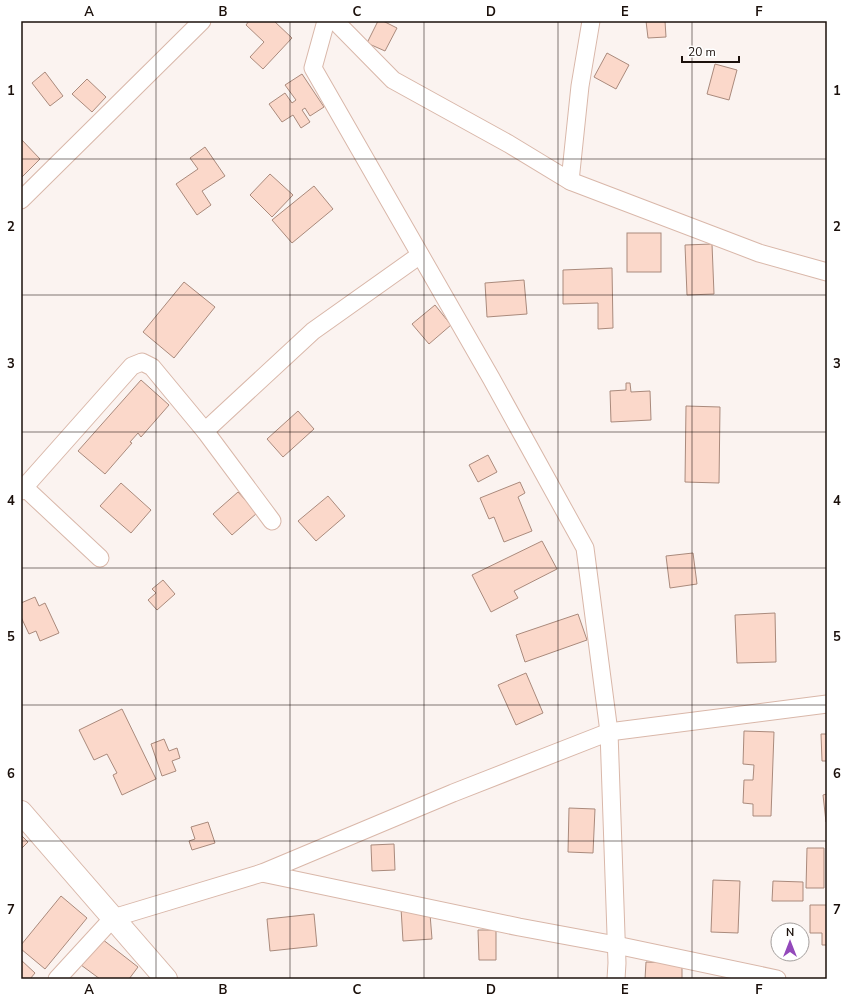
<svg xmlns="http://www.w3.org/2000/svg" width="848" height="1000" font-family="'Nunito Sans',sans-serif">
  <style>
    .building { fill: #fbd8ca; stroke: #aa8a7c }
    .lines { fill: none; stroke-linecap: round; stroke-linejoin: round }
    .street-casing { stroke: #d9b7a9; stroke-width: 19 }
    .secondary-casing { stroke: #d9b7a9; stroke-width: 24 }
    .street { stroke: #fff; stroke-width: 17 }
    .secondary { stroke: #fff; stroke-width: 22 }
    .grid { fill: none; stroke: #1b100b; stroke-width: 1; stroke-opacity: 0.55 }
    .neatline { fill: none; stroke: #1b100b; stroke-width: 1.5 }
    .grid-label { font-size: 13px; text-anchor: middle; font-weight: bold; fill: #1b100b }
  </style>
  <rect width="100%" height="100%" fill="#fbf3f0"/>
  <g class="building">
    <path d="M 249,21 L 274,21 L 292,38 L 263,69 L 250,57 L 264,42 L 246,25 Z"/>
    <path d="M 378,21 L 383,21 L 397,28 L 385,51 L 367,43 Z"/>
    <path d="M 646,21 L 665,21 L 666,37 L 648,38 Z"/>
    <path d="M 607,53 L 629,65 L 616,89 L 594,77 Z"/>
    <path d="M 715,64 L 737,70 L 729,100 L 707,94 Z"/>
    <path d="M 45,72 L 63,96 L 50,106 L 32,83 Z"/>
    <path d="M 302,74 L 324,107 L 310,116 L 305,108 L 302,110 L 310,122 L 301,128 L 293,115 L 282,122 L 269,104 L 285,93 L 292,103 L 296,100 L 285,85 Z"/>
    <path d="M 87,79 L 106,97 L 92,112 L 72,94 Z"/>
    <path d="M 21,139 L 40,159 L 21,178 Z"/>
    <path d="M 205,147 L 225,176 L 202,191 L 211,205 L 197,215 L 176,184 L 198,169 L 190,158 Z"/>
    <path d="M 270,174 L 293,195 L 272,217 L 250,195 Z"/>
    <path d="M 314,186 L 333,209 L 292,243 L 272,220 Z"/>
    <rect x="627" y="233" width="34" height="39"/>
    <path d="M 712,244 L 714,294 L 687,295 L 685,245 Z"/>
    <path d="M 612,268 L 613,328 L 598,329 L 598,303 L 563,304 L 563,270 Z"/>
    <path d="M 524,280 L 527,314 L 487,317 L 485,283 Z"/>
    <path d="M 184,282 L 215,307 L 174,358 L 143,332 Z"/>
    <path d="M 435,305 L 451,325 L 429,344 L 412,324 Z"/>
    <path d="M 141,380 L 169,405 L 141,437 L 138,433 L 130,442 L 132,443 L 105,474 L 78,451 Z"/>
    <path d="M 626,383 L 630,383 L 631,392 L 650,391 L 651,420 L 611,422 L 610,391 L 626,390 Z"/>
    <path d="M 686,406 L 720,407 L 719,483 L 685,482 Z"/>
    <path d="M 298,411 L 314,429 L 283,457 L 267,439 Z"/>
    <path d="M 488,455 L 497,472 L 478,482 L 469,465 Z"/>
    <path d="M 520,482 L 525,493 L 518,497 L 532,531 L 504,542 L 494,517 L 489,519 L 480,498 Z"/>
    <path d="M 121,483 L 151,510 L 131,533 L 100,506 Z"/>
    <path d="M 238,492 L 257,513 L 232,535 L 213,514 Z"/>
    <path d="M 328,496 L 345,516 L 316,541 L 298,521 Z"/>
    <path d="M 542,541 L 557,569 L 514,591 L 518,598 L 491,612 L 472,575 Z"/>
    <path d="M 693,553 L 697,584 L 670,588 L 666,556 Z"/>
    <path d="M 163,580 L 175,594 L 157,610 L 148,600 L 156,593 L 152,589 Z"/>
    <path d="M 35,597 L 39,606 L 45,603 L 59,633 L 40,641 L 36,631 L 29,634 L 21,617 L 21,603 Z"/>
    <path d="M 775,613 L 776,662 L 737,663 L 735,615 Z"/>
    <path d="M 578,614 L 587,640 L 525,662 L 516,635 Z"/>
    <path d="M 526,673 L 543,713 L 516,725 L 498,685 Z"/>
    <path d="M 122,709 L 156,779 L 122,795 L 113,775 L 117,773 L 107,754 L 94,760 L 79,730 Z"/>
    <path d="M 744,731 L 774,732 L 771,816 L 753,816 L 753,804 L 743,803 L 744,780 L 753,780 L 754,765 L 743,764 Z"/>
    <path d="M 821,734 L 827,734 L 827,761 L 822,761 Z"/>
    <path d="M 164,739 L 169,751 L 177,748 L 180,758 L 172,761 L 176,771 L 162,776 L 151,744 Z"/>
    <path d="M 827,794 L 827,822 L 826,822 L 823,795 Z"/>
    <path d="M 569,808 L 595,809 L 593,853 L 568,852 Z"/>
    <path d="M 208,822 L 215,843 L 192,850 L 189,841 L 195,839 L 191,827 Z"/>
    <path d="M 21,835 L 28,842 L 21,849 Z"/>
    <path d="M 394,844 L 395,870 L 372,871 L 371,845 Z"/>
    <path d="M 807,848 L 824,848 L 824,888 L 806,888 Z"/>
    <path d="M 713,880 L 740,881 L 738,933 L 711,932 Z"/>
    <path d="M 773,881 L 803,882 L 803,901 L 772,901 Z"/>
    <path d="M 61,896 L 87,918 L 45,969 L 21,949 L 21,945 Z"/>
    <path d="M 810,905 L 827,905 L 827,945 L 822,945 L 822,933 L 810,933 Z"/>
    <path d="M 401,908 L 430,914 L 432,939 L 403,941 Z"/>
    <path d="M 314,914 L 317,946 L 270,951 L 267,919 Z"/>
    <path d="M 478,930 L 496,930 L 496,960 L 479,960 Z"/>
    <path d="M 102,939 L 138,967 L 129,979 L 100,979 L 81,965 Z"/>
    <path d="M 21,960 L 35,973 L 30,979 L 21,979 Z"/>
    <path d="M 646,962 L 682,963 L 682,979 L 645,979 Z"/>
  </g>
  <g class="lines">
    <g class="street-casing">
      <g id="street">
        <path d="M 326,21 L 313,68 L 491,378 L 585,548 L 609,732 L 617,963 L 616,979"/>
        <path d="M 335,21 L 393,80 L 509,144 L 570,181 L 759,253 L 827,272"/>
        <path d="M 570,181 L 580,86 L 591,21"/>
        <path d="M 21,200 L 202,21"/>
        <path d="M 205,431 L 313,331 L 420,255"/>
        <path d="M 24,487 L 100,558"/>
        <path d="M 21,491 L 132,366 L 142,362 L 152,367 L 205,431 L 272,521"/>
        <path d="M 262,873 L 519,927 L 616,945 L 777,979"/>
        <path d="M 57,979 L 113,918 L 262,873 L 453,793 L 609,732 L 827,704"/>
      </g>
    </g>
    <g class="secondary-casing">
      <path id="secondary" d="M 21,812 L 166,979"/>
    </g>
    <use href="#street" class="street"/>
    <use href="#secondary" class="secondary"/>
  </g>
  <path class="grid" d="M 156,21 L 156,979M 290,21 L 290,979M 424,21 L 424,979M 558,21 L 558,979M 692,21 L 692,979M 21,159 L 827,159M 21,295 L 827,295M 21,432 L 827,432M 21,568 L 827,568M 21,705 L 827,705M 21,841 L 827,841"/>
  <rect width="848" height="1000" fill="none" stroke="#ffffff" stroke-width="44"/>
  <g transform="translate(790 942)"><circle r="19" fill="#ffffff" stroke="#a49f9d"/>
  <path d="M0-3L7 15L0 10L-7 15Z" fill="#9349bb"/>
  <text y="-6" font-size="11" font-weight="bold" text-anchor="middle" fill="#1b100b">N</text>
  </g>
  <path d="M682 56v6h57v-6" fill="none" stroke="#1b100b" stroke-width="2"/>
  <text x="688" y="56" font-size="12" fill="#1b100b" stroke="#ffffff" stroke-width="3" paint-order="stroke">20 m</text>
  <rect x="22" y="22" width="804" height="956" class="neatline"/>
  <g class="grid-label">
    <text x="89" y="16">A</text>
    <text x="223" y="16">B</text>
    <text x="357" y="16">C</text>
    <text x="491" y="16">D</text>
    <text x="625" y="16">E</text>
    <text x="759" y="16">F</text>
    <text x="11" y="95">1</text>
    <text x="837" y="95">1</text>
    <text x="11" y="231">2</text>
    <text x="837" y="231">2</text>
    <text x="11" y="368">3</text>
    <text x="837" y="368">3</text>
    <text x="11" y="505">4</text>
    <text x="837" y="505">4</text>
    <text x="11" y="641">5</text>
    <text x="837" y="641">5</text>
    <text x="11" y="778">6</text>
    <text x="837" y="778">6</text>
    <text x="11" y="914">7</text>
    <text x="837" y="914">7</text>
    <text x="89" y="994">A</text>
    <text x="223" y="994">B</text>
    <text x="357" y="994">C</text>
    <text x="491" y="994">D</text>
    <text x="625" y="994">E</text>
    <text x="759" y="994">F</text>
  </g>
</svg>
